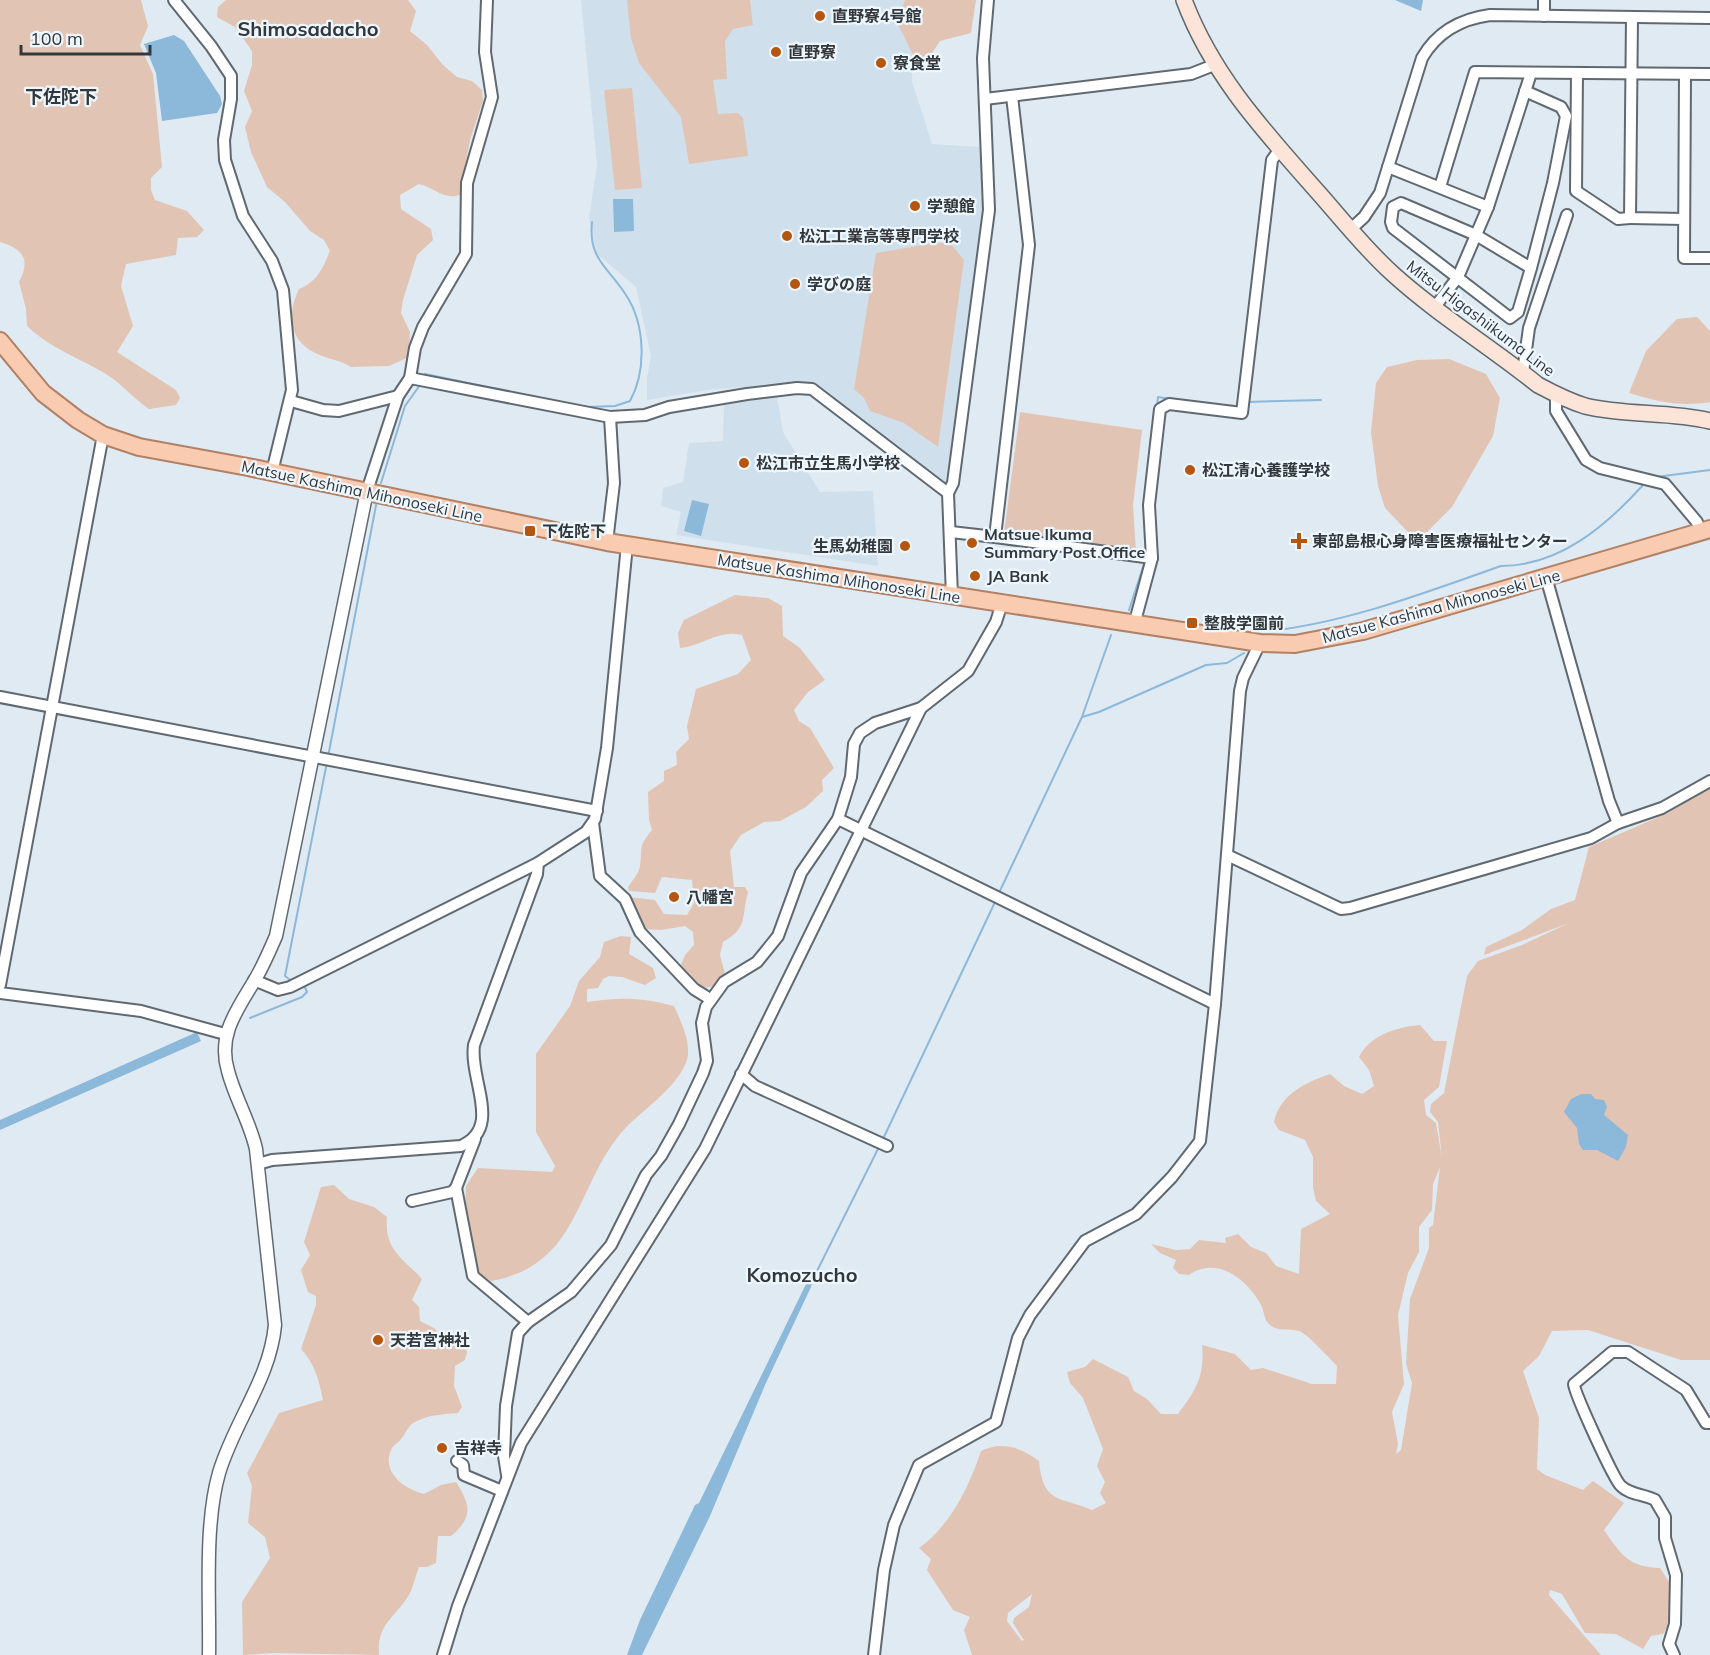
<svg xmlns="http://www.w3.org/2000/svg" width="1710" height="1655" font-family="Mulish,'Noto Sans JP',sans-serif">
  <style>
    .built { fill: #cfe0ec }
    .green { fill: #e2c4b4; fill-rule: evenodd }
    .water { fill: #8cb8da }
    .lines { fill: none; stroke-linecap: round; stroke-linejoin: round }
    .stream { stroke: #8cb8da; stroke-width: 2 }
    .minor-casing { stroke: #606970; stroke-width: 14 }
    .tertiary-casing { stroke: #606970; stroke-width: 15 }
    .secondary-casing { stroke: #606970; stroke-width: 18 }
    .primary-casing { stroke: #b18165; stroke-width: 20 }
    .minor { stroke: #fff; stroke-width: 10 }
    .tertiary { stroke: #fff; stroke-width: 12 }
    .secondary { stroke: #fce5d8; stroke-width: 15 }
    .primary { stroke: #f9cbb0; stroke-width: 16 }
    .poi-dot { fill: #b6560e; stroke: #edf7ff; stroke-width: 2 }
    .labels { text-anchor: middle; stroke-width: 4.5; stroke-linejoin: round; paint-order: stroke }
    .poi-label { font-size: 16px; font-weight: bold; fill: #34383b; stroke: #edf7ff; text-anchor: start }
    .street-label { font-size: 16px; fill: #34383b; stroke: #edf7ff }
    .neighbourhood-label { font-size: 18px; font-weight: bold; fill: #34383b; stroke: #edf7ff }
    .quarter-label { font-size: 20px; font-weight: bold; fill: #34383b; stroke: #edf7ff }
  </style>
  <rect width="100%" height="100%" fill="#e0eaf2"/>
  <g class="built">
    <path d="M 581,0 L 913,0 L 912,81 L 932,144 L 981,147 L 984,212 L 946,483 L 820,388 L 802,382 L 707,390 L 647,400 L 647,378 L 651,356 L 636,287 L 597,254 L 589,218 L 597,165 Z"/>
    <path d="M 777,396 L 783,432 L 820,492 L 873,491 L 878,566 L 676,535 L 681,512 L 661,506 L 663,488 L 683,482 L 689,443 L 723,441 L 724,405 Z"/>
  </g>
  <g class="green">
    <path d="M 0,0 L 141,0 L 148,26 L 140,45 L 153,74 L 162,167 L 151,178 L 151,190 L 155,200 L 187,211 L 204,230 L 197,237 L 178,238 L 176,255 L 126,264 L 121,286 L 133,326 L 117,352 L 176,390 L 180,398 L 176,405 L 149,409 C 134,399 121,383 106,374 C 79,358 50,348 27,326 L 26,309 L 19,282 C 31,259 23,249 0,242 Z"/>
    <path d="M 226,0 L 408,0 L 416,11 L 410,31 L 427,45 L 443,65 L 457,77 L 472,81 L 482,90 L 483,101 L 470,140 L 460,195 C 443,200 435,188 419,184 L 400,195 L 401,209 L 431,229 L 433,240 L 417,255 L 403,300 L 401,313 L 410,332 L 409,357 L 389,366 L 351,367 C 341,360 331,360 320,355 C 289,343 286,316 299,289 C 317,282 323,268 330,251 L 324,240 L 310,231 L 285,202 L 267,187 L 251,152 L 245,127 L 252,111 L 244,91 L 252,65 L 252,51 L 235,27 L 217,17 L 218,7 Z"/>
    <path d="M 627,0 L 750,0 L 753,25 L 733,29 L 725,41 L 727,79 L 713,80 L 718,114 L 738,113 L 743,118 L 748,156 L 689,164 L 681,117 L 639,63 L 631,38 Z"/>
    <path d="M 905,0 L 976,0 L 971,33 L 940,41 L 928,59 L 913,55 L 897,22 Z"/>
    <path d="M 632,88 L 642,188 L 615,190 L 604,90 Z"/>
    <path d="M 935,243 L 950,243 L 964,260 L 938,447 L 904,423 L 870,411 L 864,398 L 854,389 L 876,253 Z"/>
    <path d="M 1697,317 L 1710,331 L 1710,402 C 1681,407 1658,402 1629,393 L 1646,351 L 1677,319 Z"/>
    <path d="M 1449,359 L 1486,374 L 1500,398 L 1493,436 L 1452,507 L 1425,534 L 1409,533 L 1385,508 L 1378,486 L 1371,432 L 1376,383 L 1387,367 L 1417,360 Z"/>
    <path d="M 1020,412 L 1142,430 L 1133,505 L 1136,553 L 1004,533 Z"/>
    <path d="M 735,595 L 768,598 L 782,606 L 783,636 L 800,648 L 825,680 L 808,692 L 794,710 L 799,721 L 810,728 L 834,768 L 822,780 L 823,791 L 806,807 L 780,821 L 764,822 L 741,835 L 730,851 L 734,887 L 745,887 L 748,892 C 741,917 749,927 723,942 L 720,955 L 725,974 C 706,1000 697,983 680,967 L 685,955 L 694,945 L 693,932 L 685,926 L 661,930 L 644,929 L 628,897 L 655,900 L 664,914 L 687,915 L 694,903 L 692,880 L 662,877 L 655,893 L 629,891 L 628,887 C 632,881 639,873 640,866 C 643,847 637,848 652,830 L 649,820 L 648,792 L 664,781 L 664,771 L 677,765 L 676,752 L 689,739 L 687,726 L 696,689 L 738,674 L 751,660 L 742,635 C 720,629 702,646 680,648 L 678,633 L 684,620 Z"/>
    <path d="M 1710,787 L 1710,1360 L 1681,1360 L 1588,1330 L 1552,1331 L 1539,1356 L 1523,1371 L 1539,1418 L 1537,1469 L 1545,1475 L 1583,1490 L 1593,1481 L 1624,1503 L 1604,1530 C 1621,1555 1629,1567 1660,1568 L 1673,1588 L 1669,1623 L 1663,1634 L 1651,1636 L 1643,1649 L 1616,1634 L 1585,1633 L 1562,1594 L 1550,1590 L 1549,1595 L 1601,1655 L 972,1655 L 964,1630 L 970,1617 L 953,1610 L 927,1570 L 931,1559 L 919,1548 C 950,1526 969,1487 981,1451 C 1002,1441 1020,1447 1039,1461 C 1043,1504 1059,1496 1092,1510 L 1106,1503 L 1100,1493 L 1105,1482 L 1097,1466 L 1103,1449 L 1083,1398 L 1070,1383 L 1067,1372 L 1085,1367 L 1093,1359 L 1128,1377 L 1134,1391 L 1147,1399 L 1161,1414 L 1178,1414 C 1196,1390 1205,1376 1202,1345 L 1235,1354 L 1251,1370 L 1263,1368 L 1312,1384 L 1336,1384 L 1337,1366 C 1329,1358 1308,1334 1299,1331 C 1289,1328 1276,1333 1268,1323 C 1264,1319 1264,1310 1261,1305 C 1248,1280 1217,1255 1189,1275 L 1179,1274 L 1173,1268 L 1176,1260 L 1160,1253 L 1151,1244 L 1176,1250 L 1190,1249 L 1199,1240 L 1226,1243 L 1225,1238 L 1238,1234 L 1251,1247 L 1266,1253 L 1276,1266 L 1299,1274 L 1301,1229 L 1330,1214 L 1316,1201 L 1313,1187 L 1313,1157 L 1305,1140 L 1279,1130 L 1274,1122 C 1280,1094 1305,1083 1330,1074 L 1344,1086 L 1362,1094 L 1374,1086 L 1369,1070 L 1359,1057 C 1370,1035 1397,1027 1420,1025 L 1434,1041 L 1447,1041 L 1439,1087 L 1424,1100 L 1426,1115 L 1436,1123 L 1442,1158 L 1438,1122 L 1430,1112 L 1431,1104 L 1444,1093 L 1467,976 L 1478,961 L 1522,945 L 1569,923 L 1484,955 L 1486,947 L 1522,930 L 1551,909 L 1575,900 L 1589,847 L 1668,813 ZM 1440,1167 L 1433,1225 L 1429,1228 L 1429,1248 L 1410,1299 L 1406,1364 L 1412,1383 L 1401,1450 L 1396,1454 L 1398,1444 L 1392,1412 L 1404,1384 L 1398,1315 L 1408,1273 L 1419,1252 L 1419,1227 L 1432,1210 L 1433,1184 ZM 1032,1594 L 1029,1607 L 1014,1618 L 1013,1623 L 1023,1639 L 1025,1639 L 1022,1641 L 1007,1621 L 1008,1613 Z"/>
    <path d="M 621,936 L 631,937 L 629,954 L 653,968 L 656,978 L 645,985 L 622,977 L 609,976 L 603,979 L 598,988 L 587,989 L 587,1002 C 621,997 641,997 674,1006 C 681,1021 693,1046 686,1063 C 673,1092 641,1110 621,1133 C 574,1190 579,1265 491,1281 L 476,1272 L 465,1208 L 466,1186 L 478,1168 L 552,1172 L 555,1166 L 536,1132 L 536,1054 L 570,1006 L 579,981 L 600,957 L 604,942 Z"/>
    <path d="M 334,1185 L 349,1199 L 374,1207 L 387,1217 C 384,1250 403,1258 422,1279 L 412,1300 L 419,1307 L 420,1321 L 434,1328 L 448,1342 L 462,1342 L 467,1352 L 465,1360 L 455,1366 L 454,1386 L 462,1407 L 458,1413 C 444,1414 429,1415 417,1421 C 408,1425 407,1431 402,1438 C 399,1442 395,1444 392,1448 C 380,1472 404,1489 424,1494 L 441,1485 L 456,1482 C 471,1505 473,1518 451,1536 L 438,1536 L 436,1563 L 427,1567 L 419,1567 C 415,1577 413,1590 407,1598 C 392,1620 377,1625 379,1655 L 273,1653 L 243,1655 L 242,1602 L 270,1558 L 265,1537 L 248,1523 L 252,1486 L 247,1473 L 279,1413 L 323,1400 C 319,1380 315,1364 301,1349 L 316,1305 L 316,1296 L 308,1292 L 301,1270 L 310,1255 L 304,1242 L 321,1187 Z"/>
  </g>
  <g class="water">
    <path d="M 1395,0 L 1423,0 L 1421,11 Z"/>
    <path d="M 174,35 L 184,41 L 220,96 L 222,104 L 217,113 L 162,121 L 156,73 L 144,44 Z"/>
    <path d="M 613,199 L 633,199 L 634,231 L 614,232 Z"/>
    <path d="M 692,500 L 709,504 L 701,536 L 684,531 Z"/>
    <path d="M 197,1032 L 201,1041 L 0,1130 L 0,1120 Z"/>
    <path d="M 1581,1094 L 1591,1094 L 1595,1099 L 1604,1100 L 1607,1107 L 1604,1115 L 1628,1135 L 1626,1147 L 1618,1161 L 1597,1150 L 1583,1150 L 1579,1144 L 1577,1128 L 1564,1112 L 1571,1099 Z"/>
    <path d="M 808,1280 L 813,1280 L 811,1287 L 765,1385 L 710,1516 L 642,1655 L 627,1655 L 640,1620 L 695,1505 L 699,1503 Z"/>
  </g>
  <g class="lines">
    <g class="stream">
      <path d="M 424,377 L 425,374 L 569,404"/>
      <path d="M 1246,402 L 1321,400"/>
      <path d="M 1157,406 L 1158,397 L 1170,399"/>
      <path d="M 586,407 L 615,406 L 630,401 C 647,370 645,324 626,295 C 608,267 588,259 592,222"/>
      <path d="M 1656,477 L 1710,470"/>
      <path d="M 381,483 L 405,406 L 420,385"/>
      <path d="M 1144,504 L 1147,477"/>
      <path d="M 1145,531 L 1146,552"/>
      <path d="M 1129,610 L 1145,561"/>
      <path d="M 1270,631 C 1349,622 1427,592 1501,566 C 1560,566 1607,525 1644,484"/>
      <path d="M 1082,717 L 1111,635"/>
      <path d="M 328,757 L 377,500"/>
      <path d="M 998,895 L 1082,717 L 1099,712 L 1206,665 L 1227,663 L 1244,653"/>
      <path d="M 293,982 L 285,976 L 327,762"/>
      <path d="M 250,1018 L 302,997 L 307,992 L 304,985"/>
      <path d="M 883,1139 L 996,900"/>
      <path d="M 812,1281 L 879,1147"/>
    </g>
    <g class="minor-casing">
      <g id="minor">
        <path d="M 174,0 L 211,46 L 231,76 L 231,99 L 224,140 L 225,160 L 243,216 L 272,261 L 283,290 L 292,390 L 272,472"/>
        <path d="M 1544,0 L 1544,16"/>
        <path d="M 1632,17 L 1630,218 L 1684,219"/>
        <path d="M 1577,73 L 1576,191 L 1618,219 L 1630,218"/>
        <path d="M 1685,74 L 1684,258 L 1710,258"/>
        <path d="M 1525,91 L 1561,107 L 1566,116 L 1553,183 L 1531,268 L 1518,312 L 1510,318 L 1393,228 L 1391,222 L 1393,207 L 1401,203 L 1476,235 L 1531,268"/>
        <path d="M 985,99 L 1191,74 L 1214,65"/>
        <path d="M 1388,167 L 1488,207"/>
        <path d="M 1440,187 L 1475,72 L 1710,74"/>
        <path d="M 1350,230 L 1364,217 L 1380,193 L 1422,58 C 1437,32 1460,19 1490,15 L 1710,18"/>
        <path d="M 1434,308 L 1458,277 L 1488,207 L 1531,73"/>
        <path d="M 1523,372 L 1529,328 L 1567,215"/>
        <path d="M 410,378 L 610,417 L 645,415 L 669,407 L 747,394 L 797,388 L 812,389 L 948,493 L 952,596"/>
        <path d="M 1556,395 L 1556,411 L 1586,460 L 1600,468 L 1665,484 L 1697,522 L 1701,532"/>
        <path d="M 291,401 L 323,410 L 339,411 L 398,396"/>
        <path d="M 367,491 L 398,396 L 410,378 L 415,348 L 423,327 L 466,254 L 467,183 L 492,97 L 485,52 L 487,0"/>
        <path d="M 948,493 L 953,483 L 989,210 L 983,58 L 988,0"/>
        <path d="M 951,532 L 995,537 L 1029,245 L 1012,96"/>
        <path d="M 995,537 L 1152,558"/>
        <path d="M 607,542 L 614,483 L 610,417"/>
        <path d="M 1546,577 L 1609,801 L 1618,823"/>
        <path d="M 1134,625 L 1152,558 L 1149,505 L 1160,409 L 1169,404 L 1242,413 L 1272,160 L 1280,149"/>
        <path d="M 0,697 L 597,811"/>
        <path d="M 838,819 L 1215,1004"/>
        <path d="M 593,823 L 600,876 L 625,899 L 640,932 L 694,989 L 710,999"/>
        <path d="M 1227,855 L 1341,909 L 1350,908 L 1591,838 L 1618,823 L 1662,808 L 1710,781"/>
        <path d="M 254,980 L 278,990 L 290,987 L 538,863 L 586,832 L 595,819 L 607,748 L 627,545"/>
        <path d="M 0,985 L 103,435"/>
        <path d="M 0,993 L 141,1011 L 225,1034"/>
        <path d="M 741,1074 L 755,1086 L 887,1146"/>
        <path d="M 258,1164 L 272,1160 L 461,1146 C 503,1128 469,1080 474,1045 L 537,874 L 538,863"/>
        <path d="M 456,1188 L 473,1276 L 528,1322"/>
        <path d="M 412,1201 L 452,1192 L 456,1188 L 475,1139"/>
        <path d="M 457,1461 L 463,1465 L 464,1475 L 502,1491"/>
        <path d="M 507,1475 L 504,1456 L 506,1406 L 518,1333 L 528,1322 L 571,1292 L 611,1245 L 646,1175 L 661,1156 L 679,1124 L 703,1073 L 707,1061 L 702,1023 L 706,1007 L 724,982 L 757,962 L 778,936 L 801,873 L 838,819 L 851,777 L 854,744 L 860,733 L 875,723 L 921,708"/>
        <path d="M 443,1655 L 458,1606 L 521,1443 L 705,1149 L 921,708 L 968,671 L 996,622 L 1002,603"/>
        <path d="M 874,1655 L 884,1570 L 894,1525 L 919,1465 L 996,1422 L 1018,1338 L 1030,1315 L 1085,1241 L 1136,1214 L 1172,1177 L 1200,1141 L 1215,1004 L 1240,691 L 1243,678 L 1260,643"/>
        <path d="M 1674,1655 L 1669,1644 L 1675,1624 L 1676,1575 L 1665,1538 L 1665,1517 L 1655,1500 C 1644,1494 1630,1495 1621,1486 C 1614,1480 1574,1392 1574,1384 L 1612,1352 L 1628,1352 L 1686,1390 L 1706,1423 L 1710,1423"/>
      </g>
    </g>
    <g class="tertiary-casing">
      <path id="tertiary" d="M 209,1655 C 210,1600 204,1525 219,1473 C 234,1422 270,1379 275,1325 L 256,1149 C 250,1122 235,1098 228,1071 C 217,1034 238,1009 256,978 C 264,964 270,950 276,936 L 367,491"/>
    </g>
    <g class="secondary-casing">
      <path id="secondary" d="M 1184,0 C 1212,75 1264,131 1316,190 C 1341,218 1365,249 1393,274 C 1438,315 1491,347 1538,385 C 1553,393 1569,401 1585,406 C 1626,416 1669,411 1710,421"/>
    </g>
    <g class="primary-casing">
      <path id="primary" d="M 0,341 L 43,393 L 78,420 L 103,435 L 139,447 L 248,467 L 607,542 L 1260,643 L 1295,644 L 1363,631 L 1710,529"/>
    </g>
    <use href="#minor" class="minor"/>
    <use href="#tertiary" class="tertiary"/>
    <use href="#secondary" class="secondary"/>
    <use href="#primary" class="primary"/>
  </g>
  <g class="poi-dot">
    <circle cx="820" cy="16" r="6"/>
    <circle cx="776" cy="52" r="6"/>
    <circle cx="881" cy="63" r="6"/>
    <circle cx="915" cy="206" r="6"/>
    <circle cx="787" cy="236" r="6"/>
    <circle cx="795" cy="284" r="6"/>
    <circle cx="744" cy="463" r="6"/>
    <circle cx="1190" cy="470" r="6"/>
    <rect x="524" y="525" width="12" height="12" rx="3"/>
    <path d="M1296 532h6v6h6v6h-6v6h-6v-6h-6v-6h6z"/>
    <circle cx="972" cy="543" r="6"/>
    <circle cx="905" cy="546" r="6"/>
    <circle cx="975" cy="576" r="6"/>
    <rect x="1186" y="617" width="12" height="12" rx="3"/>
    <circle cx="674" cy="897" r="6"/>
    <circle cx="378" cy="1340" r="6"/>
    <circle cx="442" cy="1448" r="6"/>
  </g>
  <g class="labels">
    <g class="poi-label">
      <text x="832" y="22">直野寮4号館</text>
      <text x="788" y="58">直野寮</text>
      <text x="893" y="69">寮食堂</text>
      <text x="927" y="212">学憩館</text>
      <text x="799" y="242">松江工業高等専門学校</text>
      <text x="807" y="290">学びの庭</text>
      <text x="756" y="469">松江市立生馬小学校</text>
      <text x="1202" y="476">松江清心養護学校</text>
      <text x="542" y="537">下佐陀下</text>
      <text x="984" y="540">Matsue Ikuma<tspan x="984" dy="18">Summary Post Office</tspan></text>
      <text x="1312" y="547">東部島根心身障害医療福祉センター</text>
      <text x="893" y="552" text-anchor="end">生馬幼稚園</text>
      <text x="987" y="582">JA Bank</text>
      <text x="1204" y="629">整肢学園前</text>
      <text x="686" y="903">八幡宮</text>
      <text x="390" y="1346">天若宮神社</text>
      <text x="454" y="1454">吉祥寺</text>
    </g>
    <g class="street-label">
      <text transform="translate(1481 318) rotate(37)" y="6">Mitsu Higashiikuma Line</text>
      <text transform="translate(362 491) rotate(12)" y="6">Matsue Kashima Mihonoseki Line</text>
      <text transform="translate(839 578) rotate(9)" y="6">Matsue Kashima Mihonoseki Line</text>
      <text transform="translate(1441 606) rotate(-15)" y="6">Matsue Kashima Mihonoseki Line</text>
    </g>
    <g class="neighbourhood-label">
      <text x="61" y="103">下佐陀下</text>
    </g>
    <g class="quarter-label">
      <text x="308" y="36">Shimosadacho</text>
      <text x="802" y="1282">Komozucho</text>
    </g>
  </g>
  <path d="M21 45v9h129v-9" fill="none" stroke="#34383b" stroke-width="3"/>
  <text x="30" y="45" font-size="18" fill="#34383b" stroke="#edf7ff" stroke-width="4.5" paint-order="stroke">100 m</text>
</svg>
